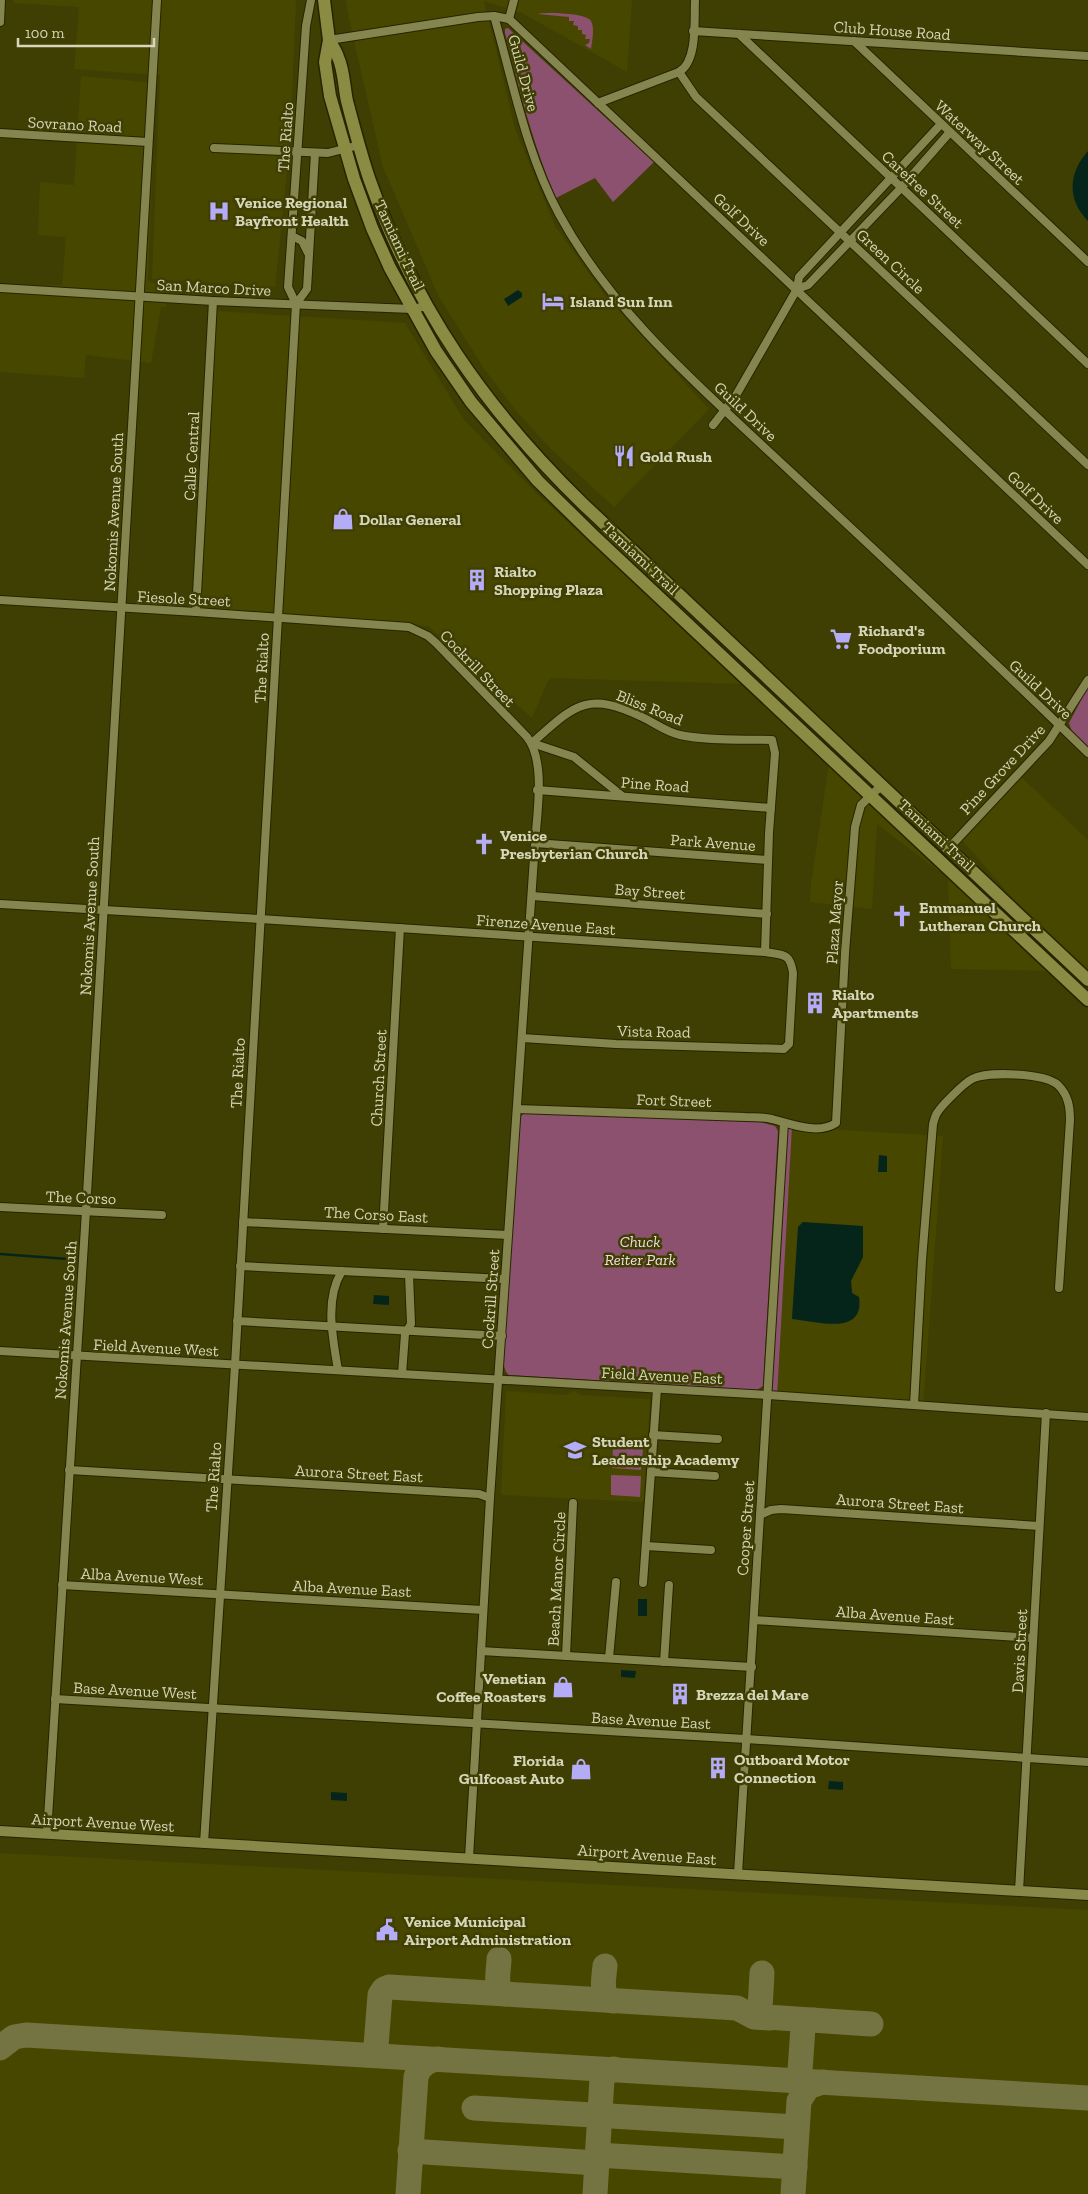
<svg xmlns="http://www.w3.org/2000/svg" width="1088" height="2194" font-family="'Zilla Slab',serif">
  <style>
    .built { fill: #484700; fill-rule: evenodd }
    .green { fill: #8b516e }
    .water { fill: #05251b }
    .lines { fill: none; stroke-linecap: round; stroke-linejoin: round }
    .stream { stroke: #05251b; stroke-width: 2.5 }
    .taxiway { stroke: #747342; stroke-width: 25 }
    .street-casing { stroke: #262500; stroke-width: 10 }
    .secondary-casing { stroke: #262500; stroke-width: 12 }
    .primary-casing { stroke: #262500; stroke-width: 15 }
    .street { stroke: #85854f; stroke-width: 8 }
    .secondary { stroke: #888849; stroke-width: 10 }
    .primary { stroke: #8b8b43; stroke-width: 12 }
    .labels { text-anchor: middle; stroke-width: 5; stroke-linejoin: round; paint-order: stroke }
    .street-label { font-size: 16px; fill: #d5d6ba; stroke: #403f03 }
    .poi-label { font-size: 16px; font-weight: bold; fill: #d5d6ba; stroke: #403f03; text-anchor: start }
    .park-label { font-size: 16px; font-style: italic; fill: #f1dbe5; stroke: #403f03 }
  </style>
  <rect width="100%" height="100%" fill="#403f03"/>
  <g class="built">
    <path d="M 14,0 L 296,0 L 290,142 L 275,287 L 152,279 L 160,75 L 74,69 L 79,7 L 14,3 Z"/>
    <path d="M 346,0 L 632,0 L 627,72 L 522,13 L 484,1 L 515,129 L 555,226 L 606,297 L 709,409 L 614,507 L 551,449 L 518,413 L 485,370 L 439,297 L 383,167 L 349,19 Z"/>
    <path d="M 81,76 L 156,83 L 148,279 L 151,283 L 166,284 L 166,307 L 161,307 L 151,363 L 86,355 L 84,378 L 0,372 L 0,286 L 62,285 L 66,237 L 38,235 L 40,182 L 74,185 Z"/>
    <path d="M 216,311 L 405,323 L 464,420 L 538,495 L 744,684 L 552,678 L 548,681 L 532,718 L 428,626 L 301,617 L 197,615 Z"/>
    <path d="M 829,764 L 1051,971 L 951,969 L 948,878 L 877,824 L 872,909 L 810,902 L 811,884 Z"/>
    <path d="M 1020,776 L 1088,840 L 1088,973 L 1024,911 L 962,840 Z"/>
    <path d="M 792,1127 L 943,1136 L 923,1407 L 777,1398 ZM 802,1222 L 860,1265 L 854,1272 L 851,1281 L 852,1293 L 792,1319 L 798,1227 Z"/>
    <path d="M 506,1391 L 565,1395 L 574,1391 L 581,1395 L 650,1399 L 644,1500 L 642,1502 L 501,1495 Z"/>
    <path d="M 0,1853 L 1088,1910 L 1088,2194 L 0,2194 Z"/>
  </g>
  <g class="green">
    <path d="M 538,14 C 544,12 587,13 591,21 C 595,28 592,42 591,49 L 585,45 L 589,43 L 590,39 L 585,39 L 586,35 L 582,34 L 582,30 L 578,30 L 578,26 L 573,25 L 574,21 L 569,21 L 569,17 Z"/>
    <path d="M 508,28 L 654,162 L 613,202 L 595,178 L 556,198 C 533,145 519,89 505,33 L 505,29 Z"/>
    <path d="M 1088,687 L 1088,748 L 1072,732 L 1069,723 Z"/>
    <path d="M 527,1111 L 757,1121 L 775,1126 L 778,1131 L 763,1386 L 757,1390 L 509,1375 L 506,1372 L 503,1363 L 520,1117 Z"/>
    <path d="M 780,1126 L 792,1127 L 777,1398 L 759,1393 L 766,1389 Z"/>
    <path d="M 613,1447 L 643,1449 L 641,1470 L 612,1468 Z"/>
    <path d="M 611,1475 L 641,1476 L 640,1497 L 611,1495 Z"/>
  </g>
  <g class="water">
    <path d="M 1088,151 L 1088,221 C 1067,200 1068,173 1088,151 Z"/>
    <path d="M 518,290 L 522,293 L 522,297 L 508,306 L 504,299 Z"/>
    <path d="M 879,1155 L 887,1156 L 887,1172 L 878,1172 Z"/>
    <path d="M 803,1222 L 863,1226 L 863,1257 L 851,1281 L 852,1293 L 859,1297 C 865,1337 815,1321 792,1319 L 798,1227 Z"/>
    <path d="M 374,1295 L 389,1296 L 389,1305 L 373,1304 Z"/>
    <rect x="638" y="1599" width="9" height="17"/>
    <path d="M 621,1670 L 636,1671 L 635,1678 L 621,1677 Z"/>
    <path d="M 829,1781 L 843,1782 L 843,1790 L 828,1789 Z"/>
    <path d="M 331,1792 L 347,1793 L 347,1801 L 331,1800 Z"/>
  </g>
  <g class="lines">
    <path class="stream" d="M 0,1254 L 82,1260"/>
    <g class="taxiway">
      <path d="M 499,1959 C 499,1971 493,1989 506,1994"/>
      <path d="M 605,1966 C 604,1978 599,1996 613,2001"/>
      <path d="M 762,1973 L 760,2009 L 766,2017 L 871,2024"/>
      <path d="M 0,2048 L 14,2037 L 26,2035 L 1088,2098"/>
      <path d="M 367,2055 L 373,2052 L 376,2046 L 380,1995 L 384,1989 L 389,1987 L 737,2008 L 754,2017 L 770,2018"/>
      <path d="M 790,2080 L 797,2077 L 800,2071 L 803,2027 L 807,2022 L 813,2020"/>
      <path d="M 474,2108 L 797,2127"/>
      <path d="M 410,2151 L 597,2163"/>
      <path d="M 597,2155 L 795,2167"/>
      <path d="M 408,2194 L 416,2077 C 419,2066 427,2060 439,2059"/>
      <path d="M 595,2194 L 602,2079 L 606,2073 L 614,2069"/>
      <path d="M 793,2194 L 799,2101 L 808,2087 L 823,2082"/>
    </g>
    <g class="street-casing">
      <g id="street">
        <path d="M 494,16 C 513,82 526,153 559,214 C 615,317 707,393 792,473 C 891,565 991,658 1088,753"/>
        <path d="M 509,19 L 514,0"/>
        <path d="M 0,22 L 1,0"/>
        <path d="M 693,31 L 1088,56"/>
        <path d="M 739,34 L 1088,364"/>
        <path d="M 329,40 L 478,17 L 494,16 L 509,19 L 1088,565"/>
        <path d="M 854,41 L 1088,262"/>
        <path d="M 679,72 L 696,97 L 1088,465"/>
        <path d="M 598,103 L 679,72 C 698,61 694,20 695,0"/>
        <path d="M 0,133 L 148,142"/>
        <path d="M 214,148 L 328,153 L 359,145"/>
        <path d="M 292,236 L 302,241 L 308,253"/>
        <path d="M 0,288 L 213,301 L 412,309 L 427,306"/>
        <path d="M 797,289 L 799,277 L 941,124"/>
        <path d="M 296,304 L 307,289 L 315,153"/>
        <path d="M 713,425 L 735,397 L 797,289 L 808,285 L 901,188 L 950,132"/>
        <path d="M 0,600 L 196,612 L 409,627 L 428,636 L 436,643 L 527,737 C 546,761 537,813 535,843 L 490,1498 L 469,1858"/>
        <path d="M 196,612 L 213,301"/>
        <path d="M 532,743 C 574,706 586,690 642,717 C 655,723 666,732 680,735 C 705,741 745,739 772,740 L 775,753 L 769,833 L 765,952"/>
        <path d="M 532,743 L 574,757 L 621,795"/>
        <path d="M 537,790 L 771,808"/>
        <path d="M 535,843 L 768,860"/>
        <path d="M 949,848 L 1049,741 L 1088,680"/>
        <path d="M 532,896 L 767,914"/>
        <path d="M 0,904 L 260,919 L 765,952 C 784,955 790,953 793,973 L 789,1044 L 784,1049 L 616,1044 L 522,1038"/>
        <path d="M 517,1109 L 745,1117 C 754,1117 763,1117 772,1119 C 791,1124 818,1135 836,1123 L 845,953 L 855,827 L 861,805 L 882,785"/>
        <path d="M 0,1207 L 162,1215"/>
        <path d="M 243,1222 L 508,1235"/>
        <path d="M 383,1229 L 400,928"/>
        <path d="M 240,1266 L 505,1279"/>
        <path d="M 237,1321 L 502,1336"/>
        <path d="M 0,1351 L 768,1395 L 1088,1417"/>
        <path d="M 338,1370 C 333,1339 324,1300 342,1271"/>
        <path d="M 402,1374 L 405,1334 L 411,1324 L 409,1275"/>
        <path d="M 914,1405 L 922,1260 L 933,1124 C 934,1121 935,1116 937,1113 C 942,1105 964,1083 972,1079 C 988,1071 1044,1073 1058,1085 C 1068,1095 1070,1106 1070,1120 L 1059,1288"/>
        <path d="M 653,1435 L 718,1439"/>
        <path d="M 69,1470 L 479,1494 L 490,1498"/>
        <path d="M 651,1472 L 715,1476"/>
        <path d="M 760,1515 L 771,1510 L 781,1509 L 1039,1526"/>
        <path d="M 646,1546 L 711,1550"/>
        <path d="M 643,1583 L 657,1389"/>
        <path d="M 62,1585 L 483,1610"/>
        <path d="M 754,1620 L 1033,1638"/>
        <path d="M 481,1651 L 752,1667"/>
        <path d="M 566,1656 L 573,1503"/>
        <path d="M 609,1658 L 616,1582"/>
        <path d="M 664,1662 L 669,1585"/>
        <path d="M 55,1699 L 746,1739 L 1088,1762"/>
        <path d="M 47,1834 L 86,1211 L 157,0"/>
        <path d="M 204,1843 L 235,1365 L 296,304 L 288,287 L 306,26 L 311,0"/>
        <path d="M 738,1874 L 784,1123"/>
        <path d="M 1019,1891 L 1046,1413"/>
      </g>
    </g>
    <g class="secondary-casing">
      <path id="secondary" d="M 0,1831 L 1088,1895"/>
    </g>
    <g class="primary-casing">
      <g id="primary">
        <path d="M 324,0 L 329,40 L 325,62 L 330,96 L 354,179 L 372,228 L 390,268 L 436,351 L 471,402 L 538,481 L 593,535 L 1088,1000"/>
        <path d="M 329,40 C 332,45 336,51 338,57 C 344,70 344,87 347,101 C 354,128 361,155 370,181 C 416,309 485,408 582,503 L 1088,980"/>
      </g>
    </g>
    <use href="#street" class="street"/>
    <use href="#secondary" class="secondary"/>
    <use href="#primary" class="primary"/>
  </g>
  <defs>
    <g id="hospital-bare" transform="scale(1.725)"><path d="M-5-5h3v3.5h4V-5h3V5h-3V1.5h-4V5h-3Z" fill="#b5acf8" stroke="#403f03" stroke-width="2.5" paint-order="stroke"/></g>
    <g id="hotel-bare" transform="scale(1.725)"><path d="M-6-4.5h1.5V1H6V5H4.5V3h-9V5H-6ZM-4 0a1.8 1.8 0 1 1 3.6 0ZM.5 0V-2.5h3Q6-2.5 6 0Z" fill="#b5acf8" stroke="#403f03" stroke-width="2.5" paint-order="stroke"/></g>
    <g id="restaurant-bare" transform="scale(1.725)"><path d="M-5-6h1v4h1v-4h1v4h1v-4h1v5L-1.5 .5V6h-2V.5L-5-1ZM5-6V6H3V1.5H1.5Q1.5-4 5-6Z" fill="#b5acf8" stroke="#403f03" stroke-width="2.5" paint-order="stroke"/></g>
    <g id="shop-bare" transform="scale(1.725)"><path d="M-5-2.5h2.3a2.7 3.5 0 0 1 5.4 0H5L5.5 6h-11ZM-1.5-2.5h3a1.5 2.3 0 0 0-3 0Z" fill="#b5acf8" stroke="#403f03" stroke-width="2.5" paint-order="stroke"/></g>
    <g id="building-bare" transform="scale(1.725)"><path d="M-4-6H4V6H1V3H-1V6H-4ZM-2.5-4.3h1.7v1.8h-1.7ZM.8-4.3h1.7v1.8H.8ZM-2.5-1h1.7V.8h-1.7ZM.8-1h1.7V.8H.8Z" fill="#b5acf8" stroke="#403f03" stroke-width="2.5" paint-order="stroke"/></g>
    <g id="supermarket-bare" transform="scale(1.725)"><path d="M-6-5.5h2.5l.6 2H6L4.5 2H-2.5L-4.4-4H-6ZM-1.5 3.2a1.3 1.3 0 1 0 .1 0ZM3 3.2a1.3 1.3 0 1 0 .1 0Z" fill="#b5acf8" stroke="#403f03" stroke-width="2.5" paint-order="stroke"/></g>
    <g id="church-bare" transform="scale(1.725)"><path d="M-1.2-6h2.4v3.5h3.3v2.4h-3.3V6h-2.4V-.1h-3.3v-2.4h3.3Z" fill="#b5acf8" stroke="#403f03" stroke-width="2.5" paint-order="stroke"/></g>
    <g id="school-bare" transform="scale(1.725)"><path d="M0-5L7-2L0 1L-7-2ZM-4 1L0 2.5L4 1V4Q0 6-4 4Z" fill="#b5acf8" stroke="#403f03" stroke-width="2.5" paint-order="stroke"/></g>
    <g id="civic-bare" transform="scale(1.725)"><path d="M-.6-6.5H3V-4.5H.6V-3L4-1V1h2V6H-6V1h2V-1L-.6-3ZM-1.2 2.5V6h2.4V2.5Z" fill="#b5acf8" stroke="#403f03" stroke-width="2.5" paint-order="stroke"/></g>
  </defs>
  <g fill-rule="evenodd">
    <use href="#hospital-bare" x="219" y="211"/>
    <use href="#hotel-bare" x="553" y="301"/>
    <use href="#restaurant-bare" x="624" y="456"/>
    <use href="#shop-bare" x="343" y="519"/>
    <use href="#building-bare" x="477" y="580"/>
    <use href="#supermarket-bare" x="841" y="639"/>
    <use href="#church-bare" x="484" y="844"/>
    <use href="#church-bare" x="902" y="916"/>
    <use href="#building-bare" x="815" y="1003"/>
    <use href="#school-bare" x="575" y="1450"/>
    <use href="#shop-bare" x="563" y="1687"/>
    <use href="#building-bare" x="680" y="1694"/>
    <use href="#building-bare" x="718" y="1768"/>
    <use href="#shop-bare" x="581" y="1769"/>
    <use href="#civic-bare" x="387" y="1930"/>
  </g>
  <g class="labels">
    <g class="street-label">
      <text transform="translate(892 30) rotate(4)" y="6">Club House Road</text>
      <text transform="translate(524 73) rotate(75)" y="6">Guild Drive</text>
      <text transform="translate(75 124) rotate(3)" y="6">Sovrano Road</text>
      <text transform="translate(285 137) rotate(-86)" y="6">The Rialto</text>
      <text transform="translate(980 142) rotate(43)" y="6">Waterway Street</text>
      <text transform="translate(923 189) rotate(43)" y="6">Carefree Street</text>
      <text transform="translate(742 219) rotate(43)" y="6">Golf Drive</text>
      <text transform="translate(400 245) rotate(65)" y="6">Tamiami Trail</text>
      <text transform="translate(891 261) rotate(43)" y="6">Green Circle</text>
      <text transform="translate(214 287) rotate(3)" y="6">San Marco Drive</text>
      <text transform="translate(746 411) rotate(43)" y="6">Guild Drive</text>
      <text transform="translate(191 456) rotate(-87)" y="6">Calle Central</text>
      <text transform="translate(1036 497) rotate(43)" y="6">Golf Drive</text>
      <text transform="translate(113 512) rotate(-87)" y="6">Nokomis Avenue South</text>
      <text transform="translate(641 558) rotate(43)" y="6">Tamiami Trail</text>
      <text transform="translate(184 598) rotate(3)" y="6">Fiesole Street</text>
      <text transform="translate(261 668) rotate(-87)" y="6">The Rialto</text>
      <text transform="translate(478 668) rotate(46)" y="6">Cockrill Street</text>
      <text transform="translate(1041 689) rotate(43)" y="6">Guild Drive</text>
      <text transform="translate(650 707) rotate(22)" y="6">Bliss Road</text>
      <text transform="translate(1002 769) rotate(-47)" y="6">Pine Grove Drive</text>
      <text transform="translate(655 784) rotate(4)" y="6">Pine Road</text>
      <text transform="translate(937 835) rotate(43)" y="6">Tamiami Trail</text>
      <text transform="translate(713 842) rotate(4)" y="6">Park Avenue</text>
      <text transform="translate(650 891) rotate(4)" y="6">Bay Street</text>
      <text transform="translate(89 916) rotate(-87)" y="6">Nokomis Avenue South</text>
      <text transform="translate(834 922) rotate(-86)" y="6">Plaza Mayor</text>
      <text transform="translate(546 924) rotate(4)" y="6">Firenze Avenue East</text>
      <text transform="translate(654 1031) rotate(1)" y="6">Vista Road</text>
      <text transform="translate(237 1073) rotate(-87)" y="6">The Rialto</text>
      <text transform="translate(378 1078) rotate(-87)" y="6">Church Street</text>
      <text transform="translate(674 1100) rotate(2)" y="6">Fort Street</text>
      <text transform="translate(81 1197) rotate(2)" y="6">The Corso</text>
      <text transform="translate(376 1214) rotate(3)" y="6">The Corso East</text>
      <text transform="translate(490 1299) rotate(-86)" y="6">Cockrill Street</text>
      <text transform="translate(65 1320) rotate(-86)" y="6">Nokomis Avenue South</text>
      <text transform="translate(156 1347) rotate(3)" y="6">Field Avenue West</text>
      <text transform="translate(662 1375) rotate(3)" y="6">Field Avenue East</text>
      <text transform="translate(359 1473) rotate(3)" y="6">Aurora Street East</text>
      <text transform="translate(213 1477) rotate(-86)" y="6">The Rialto</text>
      <text transform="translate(900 1503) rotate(4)" y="6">Aurora Street East</text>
      <text transform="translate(745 1528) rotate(-86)" y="6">Cooper Street</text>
      <text transform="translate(142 1576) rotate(3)" y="6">Alba Avenue West</text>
      <text transform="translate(556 1579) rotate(-87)" y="6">Beach Manor Circle</text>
      <text transform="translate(352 1588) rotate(3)" y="6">Alba Avenue East</text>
      <text transform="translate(895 1615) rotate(4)" y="6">Alba Avenue East</text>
      <text transform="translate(1019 1651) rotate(-87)" y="6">Davis Street</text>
      <text transform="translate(135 1690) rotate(3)" y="6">Base Avenue West</text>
      <text transform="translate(651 1720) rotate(3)" y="6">Base Avenue East</text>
      <text transform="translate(103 1822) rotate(3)" y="6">Airport Avenue West</text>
      <text transform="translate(647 1854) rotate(4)" y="6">Airport Avenue East</text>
    </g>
    <g class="poi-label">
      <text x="235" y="208">Venice Regional<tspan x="235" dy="18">Bayfront Health</tspan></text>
      <text x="570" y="307">Island Sun Inn</text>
      <text x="640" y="462">Gold Rush</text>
      <text x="359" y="525">Dollar General</text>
      <text x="494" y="577">Rialto<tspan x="494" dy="18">Shopping Plaza</tspan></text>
      <text x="858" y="636">Richard's<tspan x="858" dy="18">Foodporium</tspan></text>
      <text x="500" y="841">Venice<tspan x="500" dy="18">Presbyterian Church</tspan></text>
      <text x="919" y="913">Emmanuel<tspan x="919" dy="18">Lutheran Church</tspan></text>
      <text x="832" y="1000">Rialto<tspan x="832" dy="18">Apartments</tspan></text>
      <text x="592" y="1447">Student<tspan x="592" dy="18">Leadership Academy</tspan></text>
      <text x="546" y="1684" text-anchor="end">Venetian<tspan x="546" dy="18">Coffee Roasters</tspan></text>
      <text x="696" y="1700">Brezza del Mare</text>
      <text x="734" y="1765">Outboard Motor<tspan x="734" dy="18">Connection</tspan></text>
      <text x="564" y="1766" text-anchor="end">Florida<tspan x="564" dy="18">Gulfcoast Auto</tspan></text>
      <text x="404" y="1927">Venice Municipal<tspan x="404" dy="18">Airport Administration</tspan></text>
    </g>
    <g class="park-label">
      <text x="640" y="1247">Chuck<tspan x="640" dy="18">Reiter Park</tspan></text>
    </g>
  </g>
  <path d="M18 38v8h136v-8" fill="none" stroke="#d5d6ba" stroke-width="2.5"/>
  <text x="25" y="38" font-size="15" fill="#d5d6ba" stroke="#403f03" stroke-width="4" paint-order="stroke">100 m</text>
</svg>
